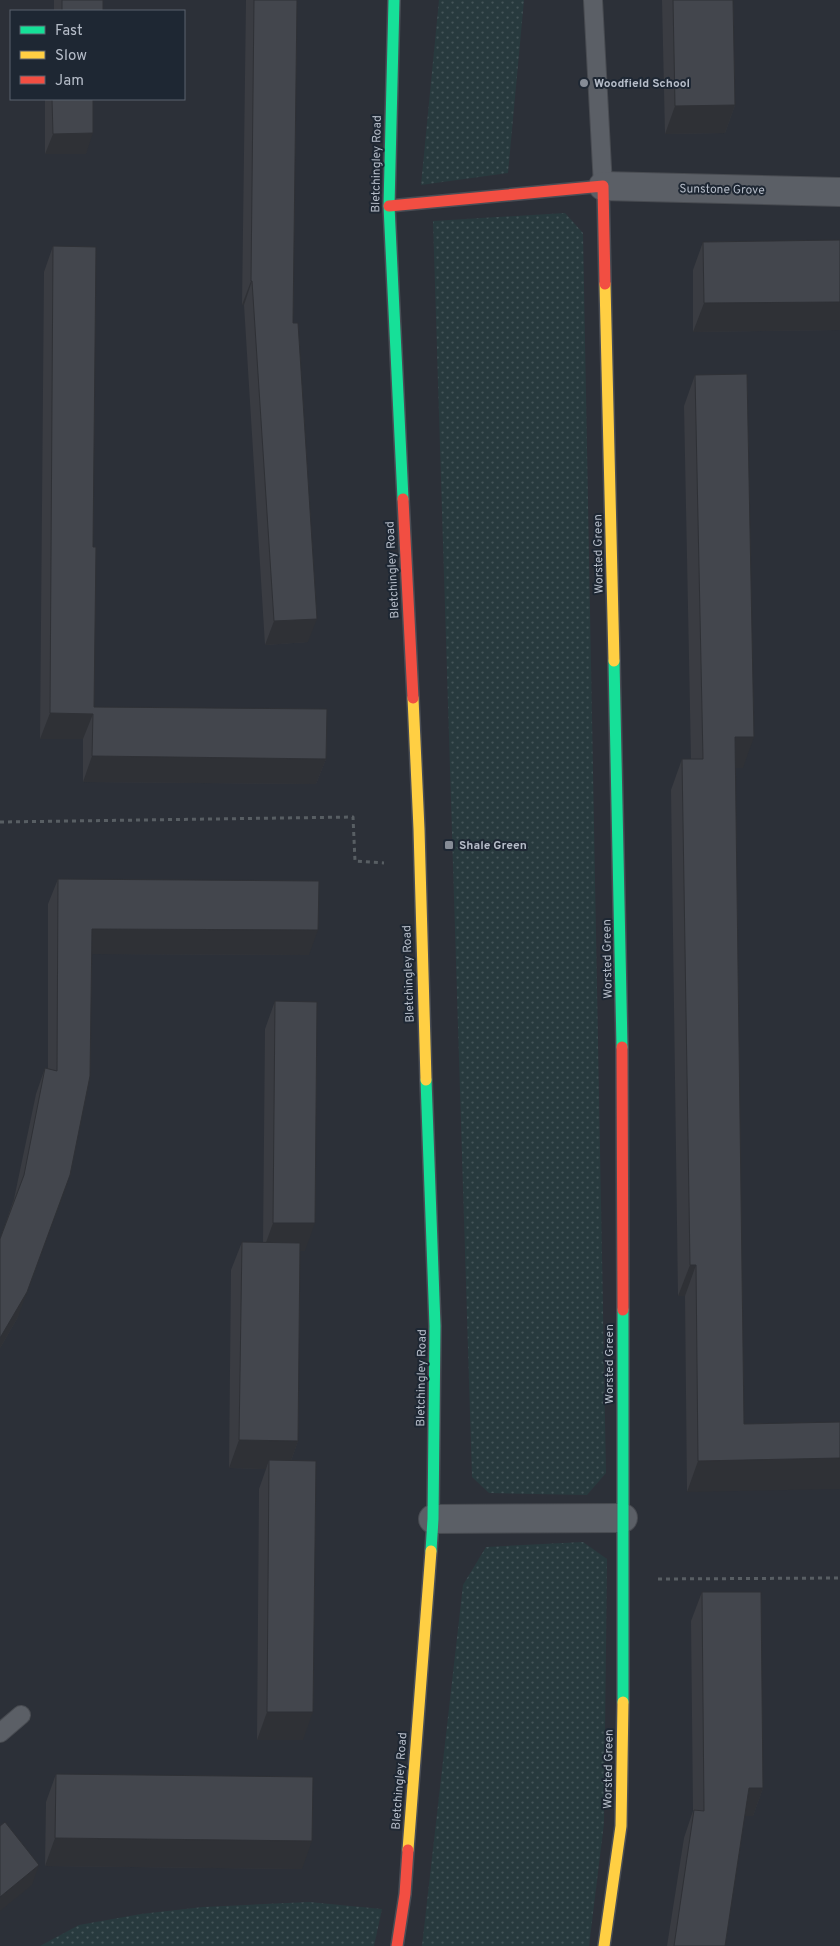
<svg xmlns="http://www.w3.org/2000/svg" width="840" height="1946" font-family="Overpass,sans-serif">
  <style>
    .grass { fill: url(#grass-dots) }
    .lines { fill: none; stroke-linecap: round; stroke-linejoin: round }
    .lane-casing { stroke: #484b51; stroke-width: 20 }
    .street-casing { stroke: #484b51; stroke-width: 30 }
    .fast-casing { stroke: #494d55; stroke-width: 14 }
    .slow-casing { stroke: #494d55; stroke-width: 14 }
    .jam-casing { stroke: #494d55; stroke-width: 14 }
    .path { stroke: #585e63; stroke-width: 3; stroke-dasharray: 4 4; stroke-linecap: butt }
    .lane { stroke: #5b5f66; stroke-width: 18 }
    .street { stroke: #5b5f66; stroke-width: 28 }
    .fast { stroke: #16e098; stroke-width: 11 }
    .slow { stroke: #ffcf43; stroke-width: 11 }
    .jam { stroke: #f24e42; stroke-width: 11 }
    .wall { fill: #3a3c42 }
    .shaded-wall { fill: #2f3136 }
    .building { fill: #43464d; stroke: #2f3136 }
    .poi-dot { fill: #868c96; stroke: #1e2733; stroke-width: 2 }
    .labels { text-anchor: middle; stroke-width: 4; stroke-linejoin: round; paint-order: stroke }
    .poi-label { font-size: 12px; font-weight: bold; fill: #b6bdc9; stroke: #1e2733; text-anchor: start }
    .street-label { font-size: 12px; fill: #b6bdc9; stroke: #1e2733 }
  </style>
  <defs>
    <pattern id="grass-dots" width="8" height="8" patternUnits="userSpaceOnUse" patternTransform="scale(1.25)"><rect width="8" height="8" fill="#283a3e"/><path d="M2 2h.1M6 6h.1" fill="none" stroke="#455559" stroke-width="1.8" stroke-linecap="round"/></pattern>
  </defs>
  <rect width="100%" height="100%" fill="#2c3038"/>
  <g class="grass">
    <path d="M 439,0 L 524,0 L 508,173 L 421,185 Z"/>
    <path d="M 565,213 L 583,233 L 606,1473 L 587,1495 L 489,1493 L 472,1477 L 433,221 Z"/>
    <path d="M 583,1542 L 607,1559 L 604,1823 L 589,1946 L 422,1946 L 463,1585 L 486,1547 Z"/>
    <path d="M 309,1902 L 382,1909 L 374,1946 L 40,1946 L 79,1925 L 141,1914 L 203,1907 Z"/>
  </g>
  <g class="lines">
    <g class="lane-casing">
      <g id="lane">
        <path d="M 593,0 L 603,186"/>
        <path d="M 0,1733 L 21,1715"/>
      </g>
    </g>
    <g class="street-casing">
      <g id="street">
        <path d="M 603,186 L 840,192"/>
        <path d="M 433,1519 L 623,1518"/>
      </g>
    </g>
    <g class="fast-casing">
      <g id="fast">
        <path d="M 394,0 L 389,206 L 403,499"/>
        <path d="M 614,661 L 622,1047"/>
        <path d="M 426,1080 L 435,1326 L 433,1519 L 431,1551"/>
        <path d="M 623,1702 L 623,1310"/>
      </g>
    </g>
    <g class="slow-casing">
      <g id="slow">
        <path d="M 605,284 L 614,661"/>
        <path d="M 413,698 L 419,829 L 426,1080"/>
        <path d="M 408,1850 L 431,1551"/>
        <path d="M 604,1946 L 621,1826 L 623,1702"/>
      </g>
    </g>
    <g class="jam-casing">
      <g id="jam">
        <path d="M 389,206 L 603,186 L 605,284"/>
        <path d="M 403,499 L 413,698"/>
        <path d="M 622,1047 L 623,1310"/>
        <path d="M 397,1946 L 405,1894 L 408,1850"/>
      </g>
    </g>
    <g class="path">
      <path d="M 0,822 L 353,817 L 355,861 L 384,863"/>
      <path d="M 658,1579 L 840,1578"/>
    </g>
    <use href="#lane" class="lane"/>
    <use href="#street" class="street"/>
    <use href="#fast" class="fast"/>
    <use href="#slow" class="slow"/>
    <use href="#jam" class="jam"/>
  </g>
  <g class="wall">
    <rect x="54" y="0" width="49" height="11"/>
    <path d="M 246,0 L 297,0 L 293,323 L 308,642 L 265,645 L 244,305 L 242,305 Z"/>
    <path d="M 662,0 L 733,0 L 735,105 L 725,133 L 665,134 Z"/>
    <path d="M 45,99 L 93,99 L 86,154 L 45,154 Z"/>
    <path d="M 840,240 L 840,330 L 693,332 L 693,270 L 703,242 Z"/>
    <path d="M 53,246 L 93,547 L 94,707 L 326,759 L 316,784 L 83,782 L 83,739 L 40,739 L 44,272 Z"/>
    <path d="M 695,375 L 743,768 L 735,768 L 744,1424 L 687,1492 L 685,1296 L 678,1296 L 671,790 L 682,759 L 691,759 L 684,406 Z"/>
    <path d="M 58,879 L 309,955 L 91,954 L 18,1317 L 0,1348 L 0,1239 L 14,1199 L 36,1094 L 45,1068 L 48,1069 L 48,904 Z"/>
    <path d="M 275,1001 L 305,1251 L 300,1251 L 298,1441 L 291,1461 L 303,1740 L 257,1740 L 259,1489 L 266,1469 L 229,1468 L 231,1270 L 242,1242 L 263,1243 L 265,1029 Z"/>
    <path d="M 702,1592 L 763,1788 L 753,1816 L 744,1816 L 725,1946 L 667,1946 L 684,1838 L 693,1811 L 691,1621 Z"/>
    <path d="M 56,1774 L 302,1869 L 45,1866 L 46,1802 Z"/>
  </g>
  <g class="shaded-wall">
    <path d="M 735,105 L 725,133 L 665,134 L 675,106 Z"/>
    <path d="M 93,133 L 86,154 L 45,154 L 53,134 Z"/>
    <path d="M 251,281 L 252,281 L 244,305 L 242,305 Z"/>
    <path d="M 840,302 L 840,330 L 693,332 L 704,303 Z"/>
    <path d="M 317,619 L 308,642 L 265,645 L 274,621 Z"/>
    <path d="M 50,713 L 93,714 L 83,739 L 40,739 Z"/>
    <path d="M 735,737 L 754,737 L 743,768 L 724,768 Z"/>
    <path d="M 92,756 L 326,759 L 316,784 L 83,782 Z"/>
    <path d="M 92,929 L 318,930 L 309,955 L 82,954 Z"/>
    <path d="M 70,1175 L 18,1317 L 0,1348 L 0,1338 Z"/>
    <path d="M 273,1223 L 315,1223 L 305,1251 L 263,1251 Z"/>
    <path d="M 690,1265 L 696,1265 L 685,1296 L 678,1296 Z"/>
    <path d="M 239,1440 L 298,1441 L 288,1469 L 269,1460 L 266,1469 L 229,1468 Z"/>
    <path d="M 840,1458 L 840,1489 L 687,1492 L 698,1461 Z"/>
    <path d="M 267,1712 L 313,1712 L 303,1740 L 257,1740 Z"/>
    <path d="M 749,1788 L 763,1788 L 753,1816 L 738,1816 Z"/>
    <path d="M 55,1838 L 312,1841 L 302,1869 L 45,1866 Z"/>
    <path d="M 39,1865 L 32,1885 L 0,1911 L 0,1897 Z"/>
  </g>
  <g class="building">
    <rect x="62" y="0" width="41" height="11"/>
    <path d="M 254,0 L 297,0 L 293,323 L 298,323 L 317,619 L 274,621 L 252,281 L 251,281 Z"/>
    <path d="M 673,0 L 733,0 L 735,105 L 675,106 Z"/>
    <path d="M 52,99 L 93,99 L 93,133 L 53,134 Z"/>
    <path d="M 840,240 L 840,302 L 704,303 L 703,242 Z"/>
    <path d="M 53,246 L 96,247 L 93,547 L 96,547 L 94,707 L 327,709 L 326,759 L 92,756 L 93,714 L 50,713 Z"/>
    <path d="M 747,374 L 754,737 L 735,737 L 744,1424 L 840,1422 L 840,1458 L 698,1461 L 696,1265 L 690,1265 L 682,759 L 703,759 L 695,375 Z"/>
    <path d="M 58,879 L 319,881 L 318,930 L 92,929 L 90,1076 L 70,1175 L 27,1292 L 0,1338 L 0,1239 L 24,1175 L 45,1068 L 57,1071 Z"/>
    <path d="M 275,1001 L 317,1002 L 315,1223 L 273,1223 Z"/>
    <path d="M 242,1242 L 300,1243 L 298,1441 L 239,1440 Z"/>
    <path d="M 269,1460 L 316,1461 L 313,1712 L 267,1712 Z"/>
    <path d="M 702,1592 L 761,1592 L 763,1788 L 749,1788 L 725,1946 L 674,1946 L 694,1810 L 704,1811 Z"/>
    <path d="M 56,1774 L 313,1777 L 312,1841 L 55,1838 Z"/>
    <path d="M 5,1822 L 39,1865 L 0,1897 L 0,1826 Z"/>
  </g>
  <g class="poi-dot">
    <circle cx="584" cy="83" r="5"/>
    <rect x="444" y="840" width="10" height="10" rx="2.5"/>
  </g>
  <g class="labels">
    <g class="poi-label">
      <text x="594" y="87">Woodfield School</text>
      <text x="459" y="849">Shale Green</text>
    </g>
    <g class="street-label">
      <text transform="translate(376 164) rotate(-89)" y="4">Bletchingley Road</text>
      <text transform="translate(722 189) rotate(1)" y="4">Sunstone Grove</text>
      <text transform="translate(598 554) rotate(-91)" y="4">Worsted Green</text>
      <text transform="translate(392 570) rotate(-93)" y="4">Bletchingley Road</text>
      <text transform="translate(607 959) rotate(-91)" y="4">Worsted Green</text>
      <text transform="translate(408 974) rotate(-92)" y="4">Bletchingley Road</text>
      <text transform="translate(609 1364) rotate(-90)" y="4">Worsted Green</text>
      <text transform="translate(421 1378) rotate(-89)" y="4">Bletchingley Road</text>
      <text transform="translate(608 1769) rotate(-89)" y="4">Worsted Green</text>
      <text transform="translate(399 1781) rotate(-86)" y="4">Bletchingley Road</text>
    </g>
  </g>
  <rect x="10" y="10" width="175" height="90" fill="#1e2733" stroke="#5b636f"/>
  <rect x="20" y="26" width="25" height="8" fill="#16e098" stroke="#5b636f"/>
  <text x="55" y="35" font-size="15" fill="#b6bdc9">Fast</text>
  <rect x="20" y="51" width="25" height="8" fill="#ffcf43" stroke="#5b636f"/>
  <text x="55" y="60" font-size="15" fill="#b6bdc9">Slow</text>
  <rect x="20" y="76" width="25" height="8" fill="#f24e42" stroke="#5b636f"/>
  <text x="55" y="85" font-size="15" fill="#b6bdc9">Jam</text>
</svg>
